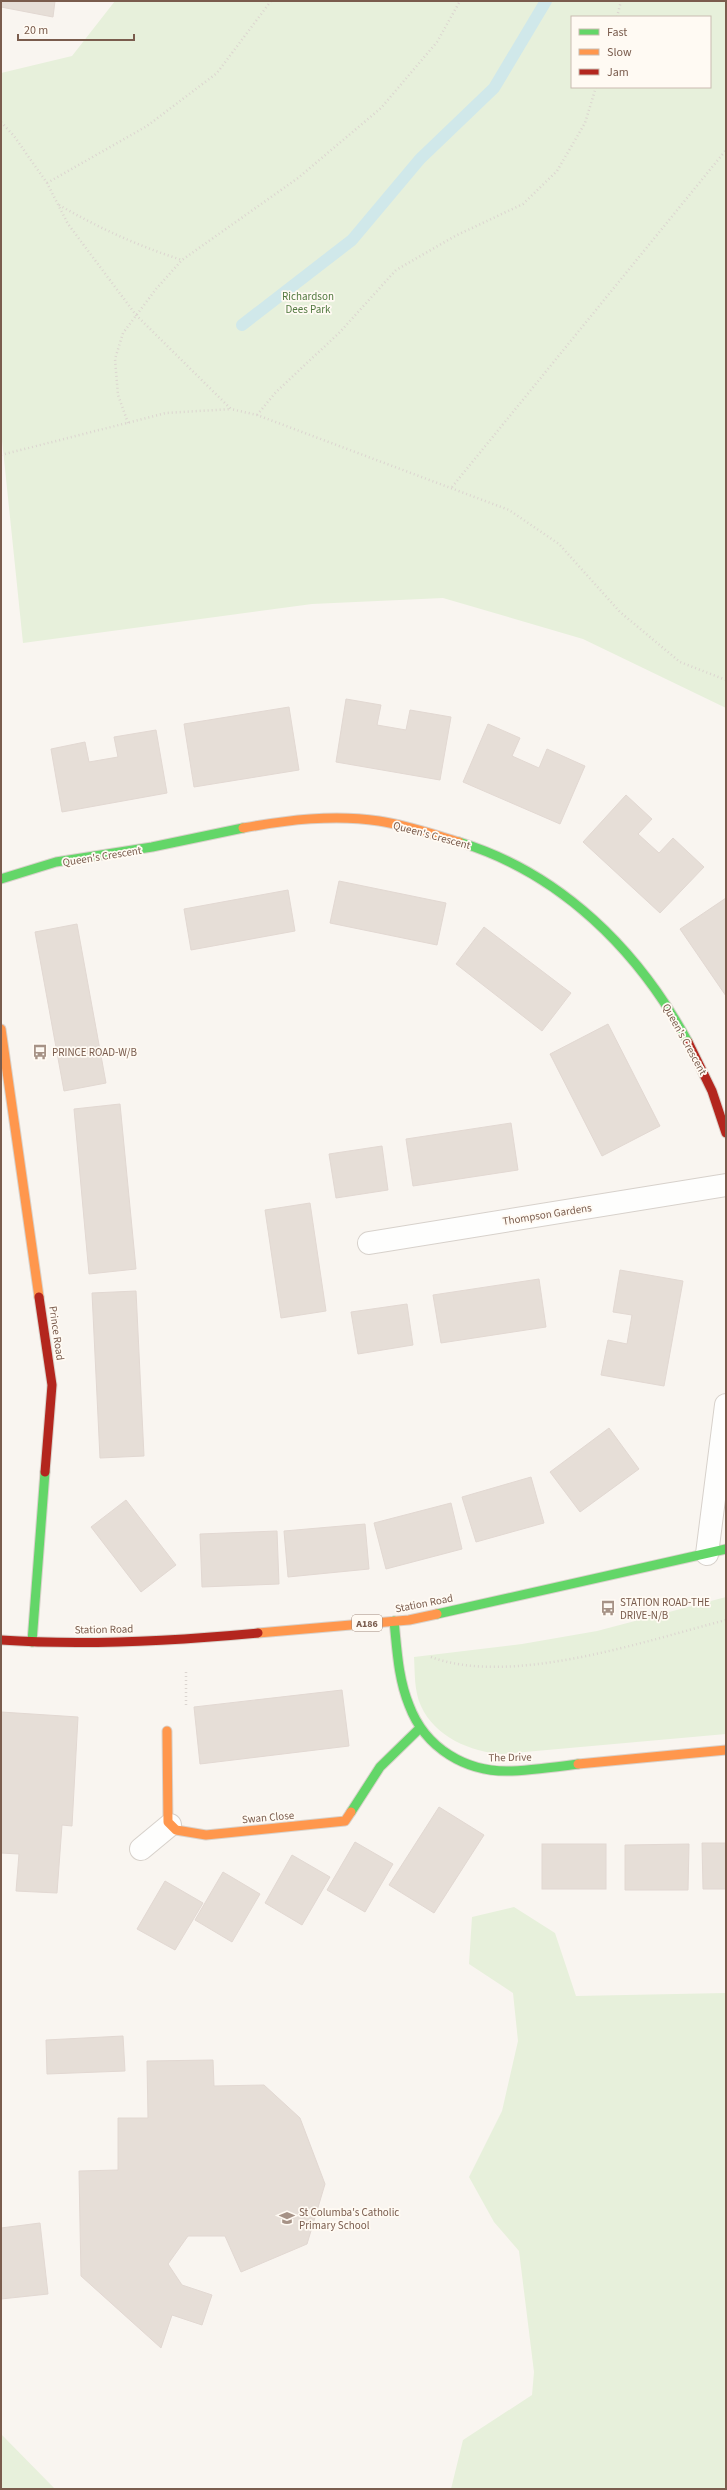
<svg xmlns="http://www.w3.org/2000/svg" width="727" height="2490" font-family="'Source Sans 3',sans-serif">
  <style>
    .green { fill: #e7f0db; fill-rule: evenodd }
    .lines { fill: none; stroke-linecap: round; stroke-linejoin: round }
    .stream { stroke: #d0e8ea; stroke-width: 12 }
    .building { fill: #e6ded7; stroke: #e2d8d2 }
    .street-casing { stroke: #d7d1cb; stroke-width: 24 }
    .fast-casing { stroke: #d9d2cb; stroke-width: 11 }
    .slow-casing { stroke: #d9d2cb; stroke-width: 11 }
    .jam-casing { stroke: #d9d2cb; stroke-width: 11 }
    .path { stroke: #dcd5d0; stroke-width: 2.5; stroke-dasharray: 1 3; stroke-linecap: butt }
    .street { stroke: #fefefd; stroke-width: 22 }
    .fast { stroke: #63d668; stroke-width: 9 }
    .slow { stroke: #ff974d; stroke-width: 9 }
    .jam { stroke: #b3261e; stroke-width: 9 }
    .labels { text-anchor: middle; stroke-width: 3.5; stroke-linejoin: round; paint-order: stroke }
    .shield { fill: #fffaf3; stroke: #a28b7f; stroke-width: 1 }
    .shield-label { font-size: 10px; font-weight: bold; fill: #7a5c4d }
    .park-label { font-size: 11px; fill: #537a41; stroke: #fffaf3 }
    .street-label { font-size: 11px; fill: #7a5c4d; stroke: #fffaf3 }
    .poi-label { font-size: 11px; fill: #7a5c4d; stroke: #fffaf3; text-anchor: start }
  </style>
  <rect width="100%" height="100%" fill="#f9f5f0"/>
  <g class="green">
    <path d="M 115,1 L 726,1 L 726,708 L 583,639 L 443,598 L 312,604 L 23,643 L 1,430 L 1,73 L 72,56 ZM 572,17 L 710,17 L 710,87 L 572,87 Z"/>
    <path d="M 726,1597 L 726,1734 L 502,1754 C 471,1752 435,1737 421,1706 C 414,1691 415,1673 414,1657 L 522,1644 L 597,1631 Z"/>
    <path d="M 514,1907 L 555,1933 L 576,1996 L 726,1993 L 726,2489 L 451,2489 L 463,2440 L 532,2395 L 534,2372 L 519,2251 L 494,2222 L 469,2177 L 502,2111 L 518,2041 L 513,1993 L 469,1964 L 472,1917 Z"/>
    <path d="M 1,2434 L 55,2489 L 1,2489 Z"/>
  </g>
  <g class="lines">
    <path class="stream" d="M 242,325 L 352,240 L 420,159 L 494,88 L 546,1"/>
  </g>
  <g class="building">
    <path d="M 1,1 L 55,1 L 53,17 L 1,7 Z"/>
    <path d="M 346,699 L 381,705 L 377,725 L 406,730 L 410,710 L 451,717 L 440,780 L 336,762 Z"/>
    <path d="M 289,707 L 299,770 L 194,787 L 184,724 Z"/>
    <path d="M 488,724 L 520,738 L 512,756 L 539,768 L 547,749 L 585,766 L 560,824 L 463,782 Z"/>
    <path d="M 156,730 L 167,793 L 62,812 L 51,749 L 85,742 L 89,762 L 118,757 L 114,737 Z"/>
    <path d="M 626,795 L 652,819 L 638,834 L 659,853 L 673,838 L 704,867 L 660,913 L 583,842 Z"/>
    <path d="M 339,881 L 446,903 L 437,945 L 330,923 Z"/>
    <path d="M 288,890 L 295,931 L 191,950 L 184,909 Z"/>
    <path d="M 726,898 L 726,996 L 680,929 Z"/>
    <path d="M 77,924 L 106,1083 L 64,1091 L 35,932 Z"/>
    <path d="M 484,927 L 571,993 L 542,1031 L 456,964 Z"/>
    <path d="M 608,1024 L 660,1126 L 602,1156 L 550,1054 Z"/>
    <path d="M 120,1104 L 136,1269 L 89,1274 L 74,1109 Z"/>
    <path d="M 511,1123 L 518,1170 L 413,1186 L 406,1139 Z"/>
    <path d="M 382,1146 L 388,1190 L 336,1198 L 329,1154 Z"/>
    <path d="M 310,1203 L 326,1311 L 281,1318 L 265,1210 Z"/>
    <path d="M 620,1270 L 683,1281 L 664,1386 L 601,1375 L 608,1340 L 627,1344 L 632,1315 L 613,1312 Z"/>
    <path d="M 539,1279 L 546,1327 L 441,1343 L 433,1295 Z"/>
    <path d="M 136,1291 L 144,1456 L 100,1458 L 92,1293 Z"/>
    <path d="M 407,1304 L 413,1345 L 358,1354 L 351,1312 Z"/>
    <path d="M 609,1428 L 639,1469 L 580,1512 L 550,1472 Z"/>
    <path d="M 531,1477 L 544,1523 L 476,1542 L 462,1497 Z"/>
    <path d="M 126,1500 L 176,1565 L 141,1592 L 91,1527 Z"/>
    <path d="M 451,1503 L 462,1549 L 386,1569 L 374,1523 Z"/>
    <path d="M 365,1524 L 369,1569 L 288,1577 L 284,1531 Z"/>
    <path d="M 277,1531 L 279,1584 L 202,1587 L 200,1534 Z"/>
    <path d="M 342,1690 L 349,1746 L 200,1764 L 194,1707 Z"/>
    <path d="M 1,1712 L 78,1717 L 72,1826 L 62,1825 L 57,1893 L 16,1891 L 19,1854 L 1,1853 Z"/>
    <path d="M 439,1807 L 484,1835 L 434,1913 L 389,1885 Z"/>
    <path d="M 355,1842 L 393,1864 L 365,1912 L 327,1890 Z"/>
    <path d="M 702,1843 L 726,1843 L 726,1889 L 703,1889 Z"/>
    <rect x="542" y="1844" width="64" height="45"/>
    <path d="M 689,1844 L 688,1890 L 625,1890 L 625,1845 Z"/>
    <path d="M 292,1855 L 330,1877 L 302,1925 L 265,1903 Z"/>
    <path d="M 223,1872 L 260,1894 L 232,1942 L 195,1920 Z"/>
    <path d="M 165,1881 L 203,1903 L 175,1950 L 137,1929 Z"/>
    <path d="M 123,2036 L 125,2071 L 47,2074 L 46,2040 Z"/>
    <path d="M 213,2060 L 214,2086 L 264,2085 L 300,2118 L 325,2184 L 307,2244 L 241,2272 L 225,2236 L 188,2236 L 168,2264 L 182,2285 L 212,2295 L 202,2325 L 172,2315 L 161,2348 L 81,2276 L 79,2171 L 118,2170 L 118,2118 L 148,2118 L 147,2061 Z"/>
    <path d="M 40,2223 L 48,2294 L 1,2299 L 1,2228 Z"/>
  </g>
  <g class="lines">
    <g class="street-casing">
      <g id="street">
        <path d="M 369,1243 L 726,1185"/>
        <path d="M 707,1554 L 726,1405"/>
        <path d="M 141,1849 L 170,1825"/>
      </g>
    </g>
    <g class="fast-casing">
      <g id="fast">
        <path d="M 459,842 C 561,873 638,950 688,1042"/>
        <path d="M 1,879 L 56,862 L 152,847 L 243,828"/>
        <path d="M 437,1614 L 726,1549"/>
        <path d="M 394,1621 C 397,1649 398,1678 409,1705 C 425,1748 466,1773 512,1771 C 534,1770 556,1767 578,1764"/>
        <path d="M 32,1642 L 45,1472"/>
        <path d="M 351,1812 L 380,1767 L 419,1729"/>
      </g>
    </g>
    <g class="slow-casing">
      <g id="slow">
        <path d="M 243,828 C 287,820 334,814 379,821 C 406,825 432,834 459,842"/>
        <path d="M 1,1029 L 39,1297"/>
        <path d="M 258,1633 L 409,1620 L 437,1614"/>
        <path d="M 167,1731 L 168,1822 L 176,1830 L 206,1835 L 345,1821 L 351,1812"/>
        <path d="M 578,1764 L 726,1750"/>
      </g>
    </g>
    <g class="jam-casing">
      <g id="jam">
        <path d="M 688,1042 L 712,1091 L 726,1133"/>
        <path d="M 39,1297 L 52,1385 L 45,1472"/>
        <path d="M 1,1640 C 86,1646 173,1641 258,1633"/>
      </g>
    </g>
    <g class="path">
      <path d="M 617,17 L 621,1"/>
      <path d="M 1,122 L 14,136 L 47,183 L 68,224 L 136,315 L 231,409 L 257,415 L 509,510 L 559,544 L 620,612 L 680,662 L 726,680"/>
      <path d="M 47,183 L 147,126 L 217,73 L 271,1"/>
      <path d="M 59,205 C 99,228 138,246 182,260"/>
      <path d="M 257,415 L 276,392 L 340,332 L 396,270 L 455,236 L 523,204 L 557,171 L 585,123 L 596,87"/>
      <path d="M 128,423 L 118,395 L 115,359 L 123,333 L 156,289 L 182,260 L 298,178 L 381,108 L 437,42 L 460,1"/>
      <path d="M 1,455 L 166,413 L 231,409"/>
      <path d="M 452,487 L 726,150"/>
      <path d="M 431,1657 C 511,1687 645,1641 726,1620"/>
      <path d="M 186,1705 L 186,1672"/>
    </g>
    <use href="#street" class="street"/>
    <use href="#fast" class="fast"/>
    <use href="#slow" class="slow"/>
    <use href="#jam" class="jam"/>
  </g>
  <defs>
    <g id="bus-bare" transform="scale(1.2)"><path d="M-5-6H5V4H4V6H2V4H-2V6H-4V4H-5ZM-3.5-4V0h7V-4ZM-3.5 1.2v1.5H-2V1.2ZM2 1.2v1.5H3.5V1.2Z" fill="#a69286" stroke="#fffaf3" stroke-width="2.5" paint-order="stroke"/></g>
    <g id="school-bare" transform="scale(1.2)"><path d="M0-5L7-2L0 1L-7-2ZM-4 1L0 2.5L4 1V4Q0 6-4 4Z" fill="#a69286" stroke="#fffaf3" stroke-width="2.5" paint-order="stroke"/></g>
  </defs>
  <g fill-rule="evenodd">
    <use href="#bus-bare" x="40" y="1052"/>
    <use href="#bus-bare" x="608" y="1608"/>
    <use href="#school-bare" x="287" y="2218"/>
  </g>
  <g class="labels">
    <rect class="shield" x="352" y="1615" width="30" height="16" rx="3"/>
    <g class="shield-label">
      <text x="367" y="1627">A186</text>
    </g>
    <g class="park-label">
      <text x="308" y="300">Richardson<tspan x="308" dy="13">Dees Park</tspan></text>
    </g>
    <g class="street-label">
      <text transform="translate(432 835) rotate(15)" y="4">Queen's Crescent</text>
      <text transform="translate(102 856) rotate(-9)" y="4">Queen's Crescent</text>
      <text transform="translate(685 1039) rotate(61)" y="4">Queen's Crescent</text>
      <text transform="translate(547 1214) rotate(-9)" y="4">Thompson Gardens</text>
      <text transform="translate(57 1333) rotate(82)" y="4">Prince Road</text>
      <text transform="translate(424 1603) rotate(-11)" y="4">Station Road</text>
      <text transform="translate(104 1629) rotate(-1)" y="4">Station Road</text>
      <text transform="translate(510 1757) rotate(-1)" y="4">The Drive</text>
      <text transform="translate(268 1817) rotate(-5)" y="4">Swan Close</text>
    </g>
    <g class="poi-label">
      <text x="52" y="1056">PRINCE ROAD-W/B</text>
      <text x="620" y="1606">STATION ROAD-THE<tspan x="620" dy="13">DRIVE-N/B</tspan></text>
      <text x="299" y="2216">St Columba's Catholic<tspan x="299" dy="13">Primary School</tspan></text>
    </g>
  </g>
  <rect width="727" height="2490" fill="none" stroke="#7a5c4d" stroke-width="4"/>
  <rect x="571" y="16" width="140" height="72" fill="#fffaf3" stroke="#cabbb1"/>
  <rect x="579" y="29" width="20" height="6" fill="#63d668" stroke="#cabbb1"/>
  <text x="607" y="36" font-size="12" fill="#7a5c4d">Fast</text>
  <rect x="579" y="49" width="20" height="6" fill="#ff974d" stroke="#cabbb1"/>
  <text x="607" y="56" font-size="12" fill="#7a5c4d">Slow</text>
  <rect x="579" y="69" width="20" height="6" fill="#b3261e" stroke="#cabbb1"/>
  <text x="607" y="76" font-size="12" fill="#7a5c4d">Jam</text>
  <path d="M18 34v6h116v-6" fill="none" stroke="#7a5c4d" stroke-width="2"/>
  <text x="24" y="34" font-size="12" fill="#7a5c4d" stroke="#fffaf3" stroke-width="3" paint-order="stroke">20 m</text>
</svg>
